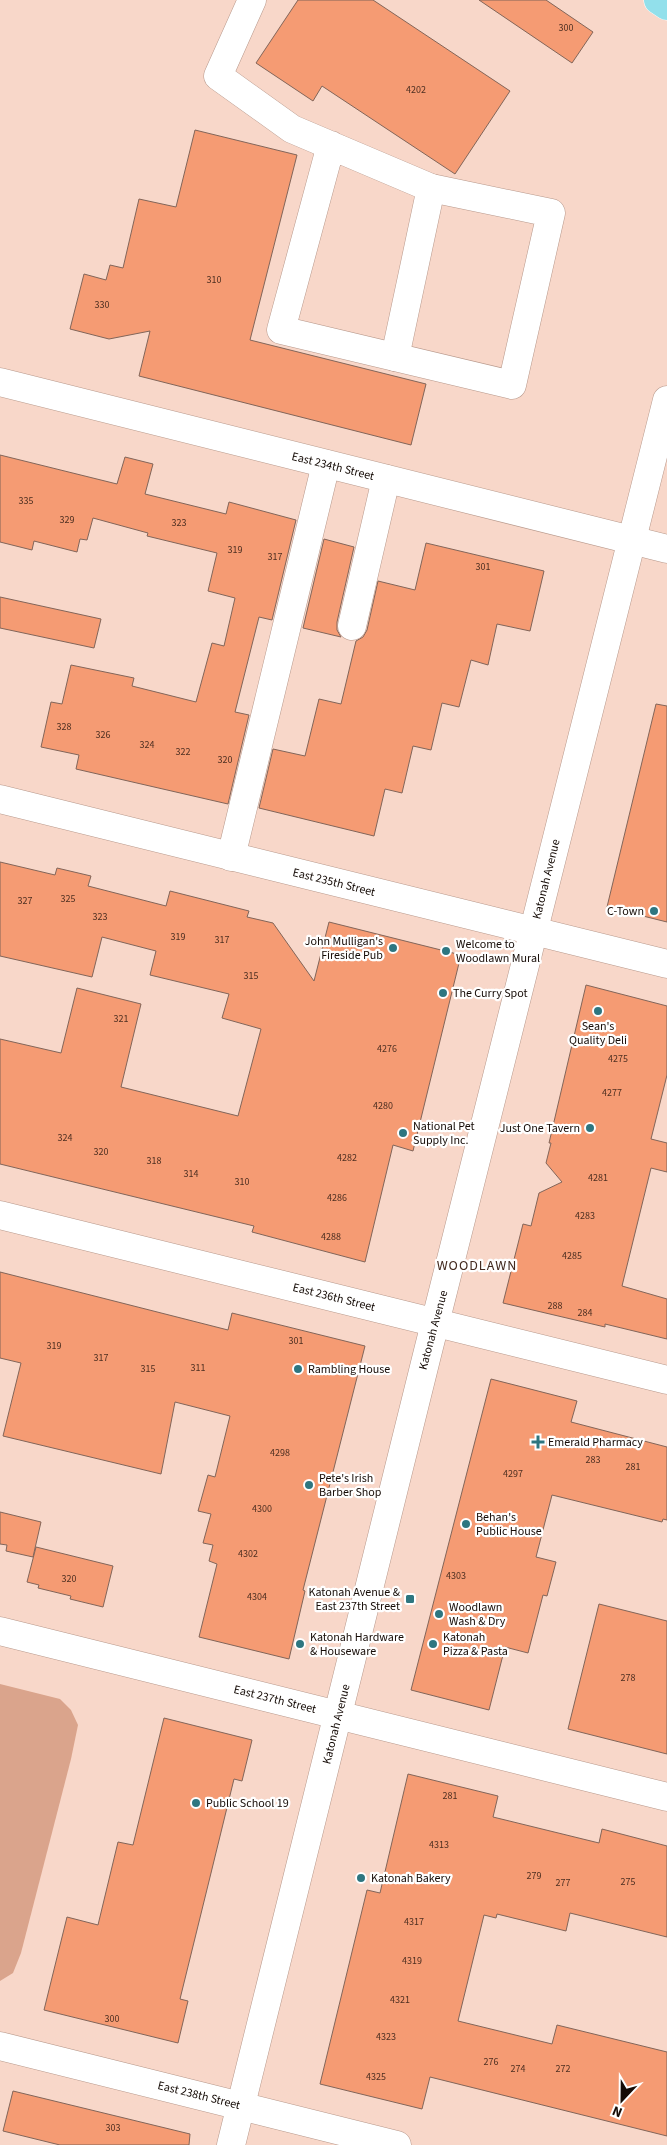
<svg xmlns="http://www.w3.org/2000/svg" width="667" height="2145" font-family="'Source Sans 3',sans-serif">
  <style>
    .green { fill: #daa48c }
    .building { fill: #f59b73; stroke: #826559 }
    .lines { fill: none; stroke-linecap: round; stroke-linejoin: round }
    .minor-casing { stroke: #b7988b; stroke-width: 29 }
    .major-casing { stroke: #fff; stroke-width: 29 }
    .minor { stroke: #fff; stroke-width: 28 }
    .major { stroke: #92e0eb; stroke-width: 28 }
    .poi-dot { fill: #2e7680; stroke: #fff; stroke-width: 2 }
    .labels { text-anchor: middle; stroke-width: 4.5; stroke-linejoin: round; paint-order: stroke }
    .number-label { font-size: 10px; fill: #4d2f21 }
    .street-label { font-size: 12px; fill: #150b06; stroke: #fff }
    .poi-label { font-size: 12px; fill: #150b06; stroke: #fff; text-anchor: start }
    .neighbourhood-label { font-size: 14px; letter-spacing: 1px; fill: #432a1f; stroke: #fff }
  </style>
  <rect width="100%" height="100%" fill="#f8d7c9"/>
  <path class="green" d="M 0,1684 L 60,1699 L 71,1710 L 78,1725 L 71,1759 L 21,1953 L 13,1973 L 0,1981 Z"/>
  <g class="building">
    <path d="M 298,0 L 373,0 L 510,91 L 455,174 L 322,86 L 313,101 L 256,63 Z"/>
    <path d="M 479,0 L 546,0 L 593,32 L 572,63 Z"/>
    <path d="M 195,130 L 297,155 L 250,340 L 426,384 L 411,445 L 139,376 L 150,331 L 109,339 L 70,329 L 84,274 L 106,280 L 110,265 L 123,268 L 139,199 L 176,207 Z"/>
    <path d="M 0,455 L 117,484 L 125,457 L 153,464 L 145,494 L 226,514 L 229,502 L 296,520 L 272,620 L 259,617 L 235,712 L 249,715 L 228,804 L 76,769 L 79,755 L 41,747 L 51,702 L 62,704 L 71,665 L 134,678 L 132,686 L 196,702 L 212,643 L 224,646 L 235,598 L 208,591 L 217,553 L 147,536 L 148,533 L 93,518 L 87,540 L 80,539 L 77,552 L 34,541 L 32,550 L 0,542 Z"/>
    <path d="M 324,539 L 354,547 L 337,622 L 337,630 L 341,637 L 303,628 Z"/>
    <path d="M 426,543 L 544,571 L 530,631 L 497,624 L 488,665 L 471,660 L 459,707 L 442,703 L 431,750 L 413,746 L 402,793 L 385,789 L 374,836 L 259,808 L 273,749 L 305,756 L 319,699 L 341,704 L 356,641 L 363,637 L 367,630 L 378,581 L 415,590 Z"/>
    <path d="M 0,597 L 101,619 L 94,648 L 0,628 Z"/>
    <path d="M 656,704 L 667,706 L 667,922 L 607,907 Z"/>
    <path d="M 0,862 L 55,875 L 57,868 L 91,876 L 88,886 L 166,906 L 170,891 L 249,911 L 247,917 L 273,923 L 314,981 L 329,922 L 461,955 L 413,1151 L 393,1145 L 365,1262 L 252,1232 L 254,1226 L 0,1164 L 0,1039 L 61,1053 L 77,988 L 141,1004 L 121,1087 L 238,1116 L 261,1029 L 222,1018 L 229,994 L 150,975 L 156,951 L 102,937 L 92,977 L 0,956 Z"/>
    <path d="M 586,985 L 667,1006 L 667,1075 L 651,1139 L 667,1143 L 667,1172 L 651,1168 L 622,1286 L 667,1299 L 667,1339 L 605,1324 L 605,1327 L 503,1303 L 523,1224 L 531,1226 L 539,1193 L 562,1182 L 546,1163 L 551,1143 L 549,1143 Z"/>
    <path d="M 0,1272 L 228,1330 L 232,1313 L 365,1346 L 303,1590 L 305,1591 L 289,1659 L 199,1637 L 217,1564 L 209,1561 L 213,1545 L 203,1543 L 211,1514 L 198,1511 L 208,1475 L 215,1477 L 230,1416 L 175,1402 L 161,1474 L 3,1436 L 21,1363 L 0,1358 Z"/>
    <path d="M 491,1379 L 577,1401 L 571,1422 L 667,1447 L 667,1520 L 663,1519 L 662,1522 L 552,1495 L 536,1557 L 556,1562 L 547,1596 L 543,1595 L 528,1653 L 505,1647 L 489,1710 L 411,1690 Z"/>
    <path d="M 0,1512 L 41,1522 L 33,1557 L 6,1551 L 7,1545 L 0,1544 Z"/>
    <path d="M 36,1547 L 113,1566 L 103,1607 L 70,1599 L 71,1596 L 38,1588 L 39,1585 L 27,1582 Z"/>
    <path d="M 599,1604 L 667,1621 L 667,1754 L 568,1729 Z"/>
    <path d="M 164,1718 L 252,1740 L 242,1781 L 234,1779 L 211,1873 L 180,1999 L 188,2001 L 178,2043 L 44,2010 L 67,1917 L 98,1925 L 118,1842 L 133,1845 Z"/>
    <path d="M 408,1774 L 498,1796 L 493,1817 L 599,1843 L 602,1829 L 667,1846 L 667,1937 L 570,1913 L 566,1931 L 497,1914 L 496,1918 L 484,1915 L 458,2021 L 552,2044 L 557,2025 L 667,2052 L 667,2136 L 430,2077 L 422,2109 L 320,2084 L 367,1890 L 380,1893 Z"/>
    <path d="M 13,2091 L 190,2134 L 189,2145 L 60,2145 L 3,2131 Z"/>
  </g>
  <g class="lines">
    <g class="minor-casing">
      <g id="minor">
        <path d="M 252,0 L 218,76 L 292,129 L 431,188 L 551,213 L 512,385 L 281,330 L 331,145"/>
        <path d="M 395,357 L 431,188"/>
        <path d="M 0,382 L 667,549"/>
        <path d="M 352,626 L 386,479"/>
        <path d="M 0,799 L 667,964"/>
        <path d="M 231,857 L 326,464"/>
        <path d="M 0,1215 L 667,1380"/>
        <path d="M 0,1631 L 667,1797"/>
        <path d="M 0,2046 L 397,2145"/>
        <path d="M 231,2145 L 427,1355 L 667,400"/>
      </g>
    </g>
    <g class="major-casing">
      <path id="major" d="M 658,0 L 667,6"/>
    </g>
    <use href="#minor" class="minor"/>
    <use href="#major" class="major"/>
  </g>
  <g class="poi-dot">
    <circle cx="654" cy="911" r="5"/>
    <circle cx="393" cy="948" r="5"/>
    <circle cx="446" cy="951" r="5"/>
    <circle cx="443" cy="993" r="5"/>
    <circle cx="598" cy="1011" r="5"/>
    <circle cx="590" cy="1128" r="5"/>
    <circle cx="403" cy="1133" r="5"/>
    <circle cx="298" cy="1369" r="5"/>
    <path d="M535.5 1434.5h5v5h5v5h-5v5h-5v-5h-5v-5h5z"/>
    <circle cx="309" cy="1485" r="5"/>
    <circle cx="466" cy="1524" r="5"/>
    <rect x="405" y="1594" width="10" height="10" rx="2.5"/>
    <circle cx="439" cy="1614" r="5"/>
    <circle cx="300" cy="1644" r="5"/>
    <circle cx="433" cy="1644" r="5"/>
    <circle cx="196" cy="1803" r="5"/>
    <circle cx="361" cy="1878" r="5"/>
  </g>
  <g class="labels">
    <g class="number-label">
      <text x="566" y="31">300</text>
      <text x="416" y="93">4202</text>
      <text x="214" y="283">310</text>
      <text x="102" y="308">330</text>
      <text x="26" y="504">335</text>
      <text x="67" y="523">329</text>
      <text x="179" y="526">323</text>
      <text x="235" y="553">319</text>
      <text x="275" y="560">317</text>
      <text x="483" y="570">301</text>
      <text x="64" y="730">328</text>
      <text x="103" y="738">326</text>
      <text x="147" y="748">324</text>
      <text x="183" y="755">322</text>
      <text x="225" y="763">320</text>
      <text x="68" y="902">325</text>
      <text x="25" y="904">327</text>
      <text x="100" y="920">323</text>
      <text x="178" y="940">319</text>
      <text x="222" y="943">317</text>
      <text x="251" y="979">315</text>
      <text x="121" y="1022">321</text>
      <text x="387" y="1052">4276</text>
      <text x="618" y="1062">4275</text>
      <text x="612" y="1096">4277</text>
      <text x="383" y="1109">4280</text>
      <text x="65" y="1141">324</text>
      <text x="101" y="1155">320</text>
      <text x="347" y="1161">4282</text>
      <text x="154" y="1164">318</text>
      <text x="191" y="1177">314</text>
      <text x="598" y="1181">4281</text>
      <text x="242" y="1185">310</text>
      <text x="337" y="1201">4286</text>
      <text x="585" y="1219">4283</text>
      <text x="331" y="1240">4288</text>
      <text x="572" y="1259">4285</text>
      <text x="555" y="1309">288</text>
      <text x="585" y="1316">284</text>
      <text x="296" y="1344">301</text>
      <text x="54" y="1349">319</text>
      <text x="101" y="1361">317</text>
      <text x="198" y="1371">311</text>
      <text x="148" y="1372">315</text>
      <text x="280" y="1456">4298</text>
      <text x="593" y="1463">283</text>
      <text x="633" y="1470">281</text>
      <text x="513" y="1477">4297</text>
      <text x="262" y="1512">4300</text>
      <text x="248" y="1557">4302</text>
      <text x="456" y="1579">4303</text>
      <text x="69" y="1582">320</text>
      <text x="257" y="1600">4304</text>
      <text x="628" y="1681">278</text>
      <text x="450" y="1799">281</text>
      <text x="439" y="1848">4313</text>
      <text x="534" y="1879">279</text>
      <text x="628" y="1885">275</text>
      <text x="563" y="1886">277</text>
      <text x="414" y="1925">4317</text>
      <text x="412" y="1964">4319</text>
      <text x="400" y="2003">4321</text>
      <text x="112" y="2022">300</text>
      <text x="386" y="2040">4323</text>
      <text x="491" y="2065">276</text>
      <text x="518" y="2072">274</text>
      <text x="563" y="2072">272</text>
      <text x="376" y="2080">4325</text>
      <text x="113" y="2131">303</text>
    </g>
    <g class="street-label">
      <text transform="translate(333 466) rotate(14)" y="4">East 234th Street</text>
      <text transform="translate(546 879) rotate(-76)" y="4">Katonah Avenue</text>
      <text transform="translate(334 882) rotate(14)" y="4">East 235th Street</text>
      <text transform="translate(334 1297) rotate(14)" y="4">East 236th Street</text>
      <text transform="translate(433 1330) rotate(-75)" y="4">Katonah Avenue</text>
      <text transform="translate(275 1699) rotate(14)" y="4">East 237th Street</text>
      <text transform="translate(336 1724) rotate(-76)" y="4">Katonah Avenue</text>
      <text transform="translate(199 2095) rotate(14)" y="4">East 238th Street</text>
    </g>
    <g class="poi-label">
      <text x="644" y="915" text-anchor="end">C-Town</text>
      <text x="383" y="945" text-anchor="end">John Mulligan's<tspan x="383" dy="14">Fireside Pub</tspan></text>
      <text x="456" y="948">Welcome to<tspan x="456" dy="14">Woodlawn Mural</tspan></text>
      <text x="453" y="997">The Curry Spot</text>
      <text x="598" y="1030" text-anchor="middle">Sean's<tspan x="598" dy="14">Quality Deli</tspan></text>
      <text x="413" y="1130">National Pet<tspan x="413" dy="14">Supply Inc.</tspan></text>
      <text x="580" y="1132" text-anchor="end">Just One Tavern</text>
      <text x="308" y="1373">Rambling House</text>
      <text x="548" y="1446">Emerald Pharmacy</text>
      <text x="319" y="1482">Pete's Irish<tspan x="319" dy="14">Barber Shop</tspan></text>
      <text x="476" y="1521">Behan's<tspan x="476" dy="14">Public House</tspan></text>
      <text x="400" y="1596" text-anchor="end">Katonah Avenue &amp;<tspan x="400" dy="14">East 237th Street</tspan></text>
      <text x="449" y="1611">Woodlawn<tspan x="449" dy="14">Wash &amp; Dry</tspan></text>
      <text x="310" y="1641">Katonah Hardware<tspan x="310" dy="14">&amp; Houseware</tspan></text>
      <text x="443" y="1641">Katonah<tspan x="443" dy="14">Pizza &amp; Pasta</tspan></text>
      <text x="206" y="1807">Public School 19</text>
      <text x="371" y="1882">Katonah Bakery</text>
    </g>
    <g class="neighbourhood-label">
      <text x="477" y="1270">WOODLAWN</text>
    </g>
  </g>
  <g transform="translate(622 2100) rotate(202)" stroke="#ffffff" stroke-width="4" paint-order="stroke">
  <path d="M0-4L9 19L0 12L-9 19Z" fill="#150b06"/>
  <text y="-8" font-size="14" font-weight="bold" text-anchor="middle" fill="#150b06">N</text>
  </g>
</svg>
